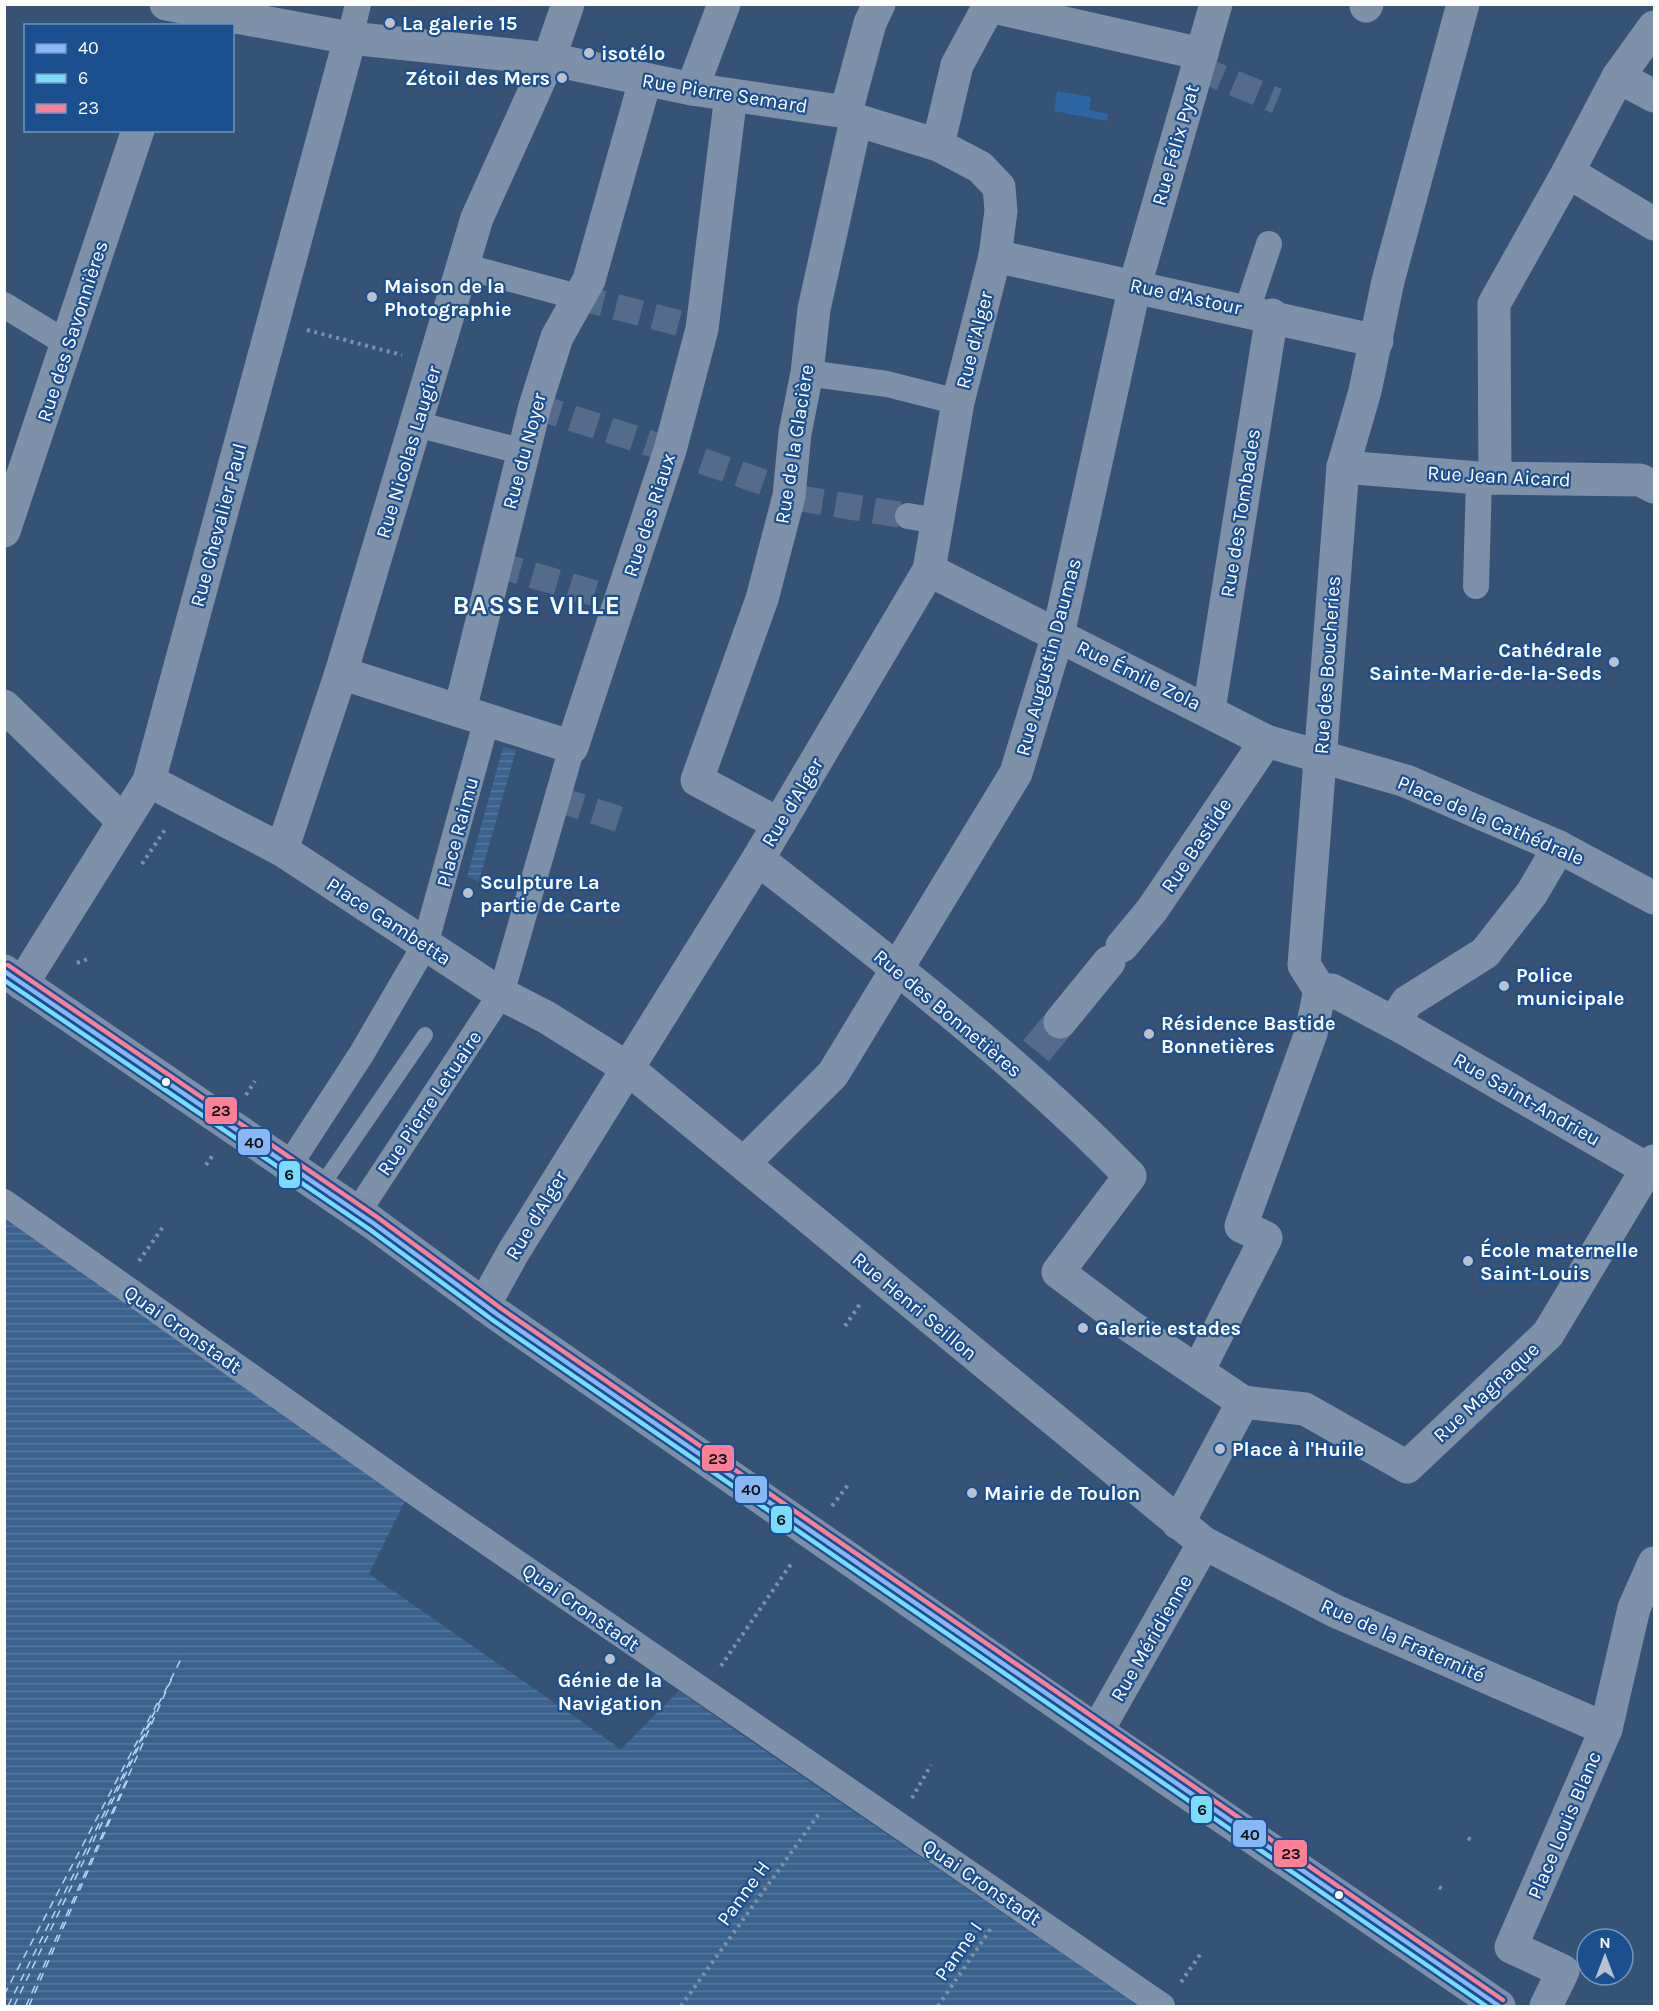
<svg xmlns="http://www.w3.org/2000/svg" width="1659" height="2011" font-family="Karla,sans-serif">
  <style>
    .green { fill: #2f66a5 }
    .water { fill: url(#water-rules) }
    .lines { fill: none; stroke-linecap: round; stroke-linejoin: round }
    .ferry { stroke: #b5d3f5; stroke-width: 1.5; stroke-dasharray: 8 6; stroke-linecap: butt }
    .pedestrian-tunnel { stroke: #546c89; stroke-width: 26; stroke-dasharray: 26 13; stroke-linecap: butt }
    .minor-tunnel { stroke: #546c89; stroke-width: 33; stroke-dasharray: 33 16; stroke-linecap: butt }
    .path { stroke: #7d92a8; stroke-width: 4; stroke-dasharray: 3 4.5; stroke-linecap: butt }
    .service { stroke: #7d92a8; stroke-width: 16 }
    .pedestrian { stroke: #7d92a8; stroke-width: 26 }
    .minor { stroke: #7d92a8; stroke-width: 33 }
    .primary { stroke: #7d8ea7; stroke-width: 33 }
    .bus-1-casing { stroke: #1b4f8f; stroke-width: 9 }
    .bus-2-casing { stroke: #1b4f8f; stroke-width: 9 }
    .bus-3-casing { stroke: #1b4f8f; stroke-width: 9 }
    .bus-1 { stroke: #88b7f7; stroke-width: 4.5 }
    .bus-2 { stroke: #7adcfd; stroke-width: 4.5 }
    .bus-3 { stroke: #ff8096; stroke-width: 4.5 }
    .poi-dot { fill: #b9c2ce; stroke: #1b4f8f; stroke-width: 2 }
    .bus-dot { fill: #fff; stroke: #1b4f8f; stroke-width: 2 }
    .labels { text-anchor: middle; stroke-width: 4.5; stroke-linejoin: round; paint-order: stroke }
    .poi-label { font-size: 20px; font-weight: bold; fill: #fff; stroke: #1b4f8f; text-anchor: start }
    .street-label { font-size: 20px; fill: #fff; stroke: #1b4f8f }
    .district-label { font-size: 26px; font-weight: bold; letter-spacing: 1.5px; fill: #fff; stroke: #1b4f8f }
    .line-badge { stroke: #1b4f8f; stroke-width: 2 }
    .pale-badge-label { font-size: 16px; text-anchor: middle; font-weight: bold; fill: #111 }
  </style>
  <defs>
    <pattern id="water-rules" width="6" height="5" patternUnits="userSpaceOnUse" patternTransform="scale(1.5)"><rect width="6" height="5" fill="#3b618d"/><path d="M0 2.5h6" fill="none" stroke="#58799e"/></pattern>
  </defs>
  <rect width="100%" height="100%" fill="#365274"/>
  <path class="green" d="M 1057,91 L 1091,97 L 1089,110 L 1108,114 L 1107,121 L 1054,111 Z"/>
  <g class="water">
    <path d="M 503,747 L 516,750 L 479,881 L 467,877 Z"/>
    <path d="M 4,1215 L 406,1499 L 369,1574 L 621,1749 L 679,1691 C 831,1798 986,1900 1138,2006 L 5,2006 Z"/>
  </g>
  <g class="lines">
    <g class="ferry">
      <path d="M 4,1995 L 160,1698"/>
      <path d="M 8,2006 L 183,1655"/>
      <path d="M 14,2006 L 151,1721"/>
      <path d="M 26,2006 L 172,1678"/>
      <path d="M 29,2006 L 128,1779"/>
    </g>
    <g class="pedestrian-tunnel">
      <path d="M 1198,68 L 1277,101"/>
      <path d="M 578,297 L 702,329"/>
      <path d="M 535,406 L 670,450"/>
      <path d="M 702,461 L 780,488"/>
      <path d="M 797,498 L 908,516"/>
      <path d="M 495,564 L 621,601"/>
      <path d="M 557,799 L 625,821"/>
    </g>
    <path class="minor-tunnel" d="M 1036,1051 L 1060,1022"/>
    <g class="path">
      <path d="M 307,330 L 402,355"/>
      <path d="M 142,864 L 166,828"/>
      <path d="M 77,963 L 91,958"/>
      <path d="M 246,1095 L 255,1081"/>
      <path d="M 206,1165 L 213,1155"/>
      <path d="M 139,1261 L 163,1227"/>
      <path d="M 845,1326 L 860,1304"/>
      <path d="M 832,1506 L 848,1485"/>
      <path d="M 721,1666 L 793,1561"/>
      <path d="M 912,1798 L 931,1765"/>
      <path d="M 1468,1838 L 1471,1840"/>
      <path d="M 1439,1887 L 1444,1890"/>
      <path d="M 1181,1982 L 1202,1952"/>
      <path d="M 681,2006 L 821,1811"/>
      <path d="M 938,2006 L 992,1927"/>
    </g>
    <path class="service" d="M 320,1188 L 425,1035"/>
    <g class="pedestrian">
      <path d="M 350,38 L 358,4"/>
      <path d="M 463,266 L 578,297"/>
      <path d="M 4,305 L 68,344"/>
      <path d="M 1247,310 L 1269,244"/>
      <path d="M 807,373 L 887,384 L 958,402"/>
      <path d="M 416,424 L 524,452"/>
      <path d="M 908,516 L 937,521"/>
      <path d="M 1476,586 L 1479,478"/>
      <path d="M 288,1167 L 362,1053 L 425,945 L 487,719"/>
      <path d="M 4,1202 L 424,1499 L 1162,2006"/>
      <path d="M 357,1213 L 501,994 L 572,747"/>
    </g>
    <g class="minor">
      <path d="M 166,4 L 350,38 L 549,59 L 692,89 L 846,112 L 856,120 L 938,145 L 980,167 L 999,187 L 1001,211 L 995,256 L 958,402 L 929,570 L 758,859 L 514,1251 L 484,1305"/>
      <path d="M 989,6 L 1202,54"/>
      <path d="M 1366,6 L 1367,4"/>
      <path d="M 1618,77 L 1654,96"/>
      <path d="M 692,89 L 724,4"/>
      <path d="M 846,112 L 870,23 L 879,4"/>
      <path d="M 938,145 L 957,65 L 990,4"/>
      <path d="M 1568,172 L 1618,77 L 1654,27"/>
      <path d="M 995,256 L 1377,341"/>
      <path d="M 1343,467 L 1479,478 L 1640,480 L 1654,487"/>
      <path d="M 1495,478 L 1494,304 L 1568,172 L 1654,224"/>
      <path d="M 4,531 L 138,130"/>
      <path d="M 929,570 L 1266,741 L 1406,781 L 1559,847 L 1654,898"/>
      <path d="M 341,673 L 572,747 L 670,450 L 702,329 L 731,95"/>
      <path d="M 4,706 L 122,820"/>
      <path d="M 460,710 L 535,406 L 557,337 L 589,280 L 645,81"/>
      <path d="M 1209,710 L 1272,315"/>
      <path d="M 149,781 L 282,850 L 501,994 L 546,1017 L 626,1067 L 1204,1543 L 1335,1611 L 1606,1729"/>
      <path d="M 779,824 L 697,780 L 762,599 L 789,496 L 795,433 L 807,373 L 814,309 L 856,120"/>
      <path d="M 282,850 L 341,673 L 477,218 L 549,59 L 568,4"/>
      <path d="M 758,859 C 886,960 1017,1059 1130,1176 L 1058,1272 L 1130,1326 L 1243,1402 L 1305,1409 L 1407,1467 L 1548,1334 L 1647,1169 L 1654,1161"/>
      <path d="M 1122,946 L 1152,910 L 1266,741"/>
      <path d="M 22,984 L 149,781 L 350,38"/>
      <path d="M 1320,990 L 1304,965 L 1343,467 L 1365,391 L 1388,281 L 1463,4"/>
      <path d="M 1320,990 L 1332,990 L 1407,1030 L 1647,1169"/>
      <path d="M 1060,1022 L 1109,962"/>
      <path d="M 1394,1022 L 1407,1002 L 1485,953 L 1532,893 L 1559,847"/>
      <path d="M 744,1163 L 833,1074 L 1016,773 L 1058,635 L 1135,285 L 1216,4"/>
      <path d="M 1199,1369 L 1266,1238 L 1241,1226 L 1311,1033 L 1320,990"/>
      <path d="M 1178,1523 L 1243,1402"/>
      <path d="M 1097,1731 L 1204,1543"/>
      <path d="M 1546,2006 L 1563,1971 L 1511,1947 L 1606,1729 L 1634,1608 L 1654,1563"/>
    </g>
    <path class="primary" d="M 4,971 L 373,1223 L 498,1315 L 1097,1731 L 1499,2006"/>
    <g class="bus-1-casing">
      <path id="bus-1" d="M 4,971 L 373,1223 L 498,1315 L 1499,2006"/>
    </g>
    <g class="bus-2-casing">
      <path id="bus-2" d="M 4,980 L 369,1229 L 494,1321 L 1486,2006"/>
    </g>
    <g class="bus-3-casing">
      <path id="bus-3" d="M 8,965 L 377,1217 L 502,1309 L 1503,2000"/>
    </g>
    <use href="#bus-1" class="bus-1"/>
    <use href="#bus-2" class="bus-2"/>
    <use href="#bus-3" class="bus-3"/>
  </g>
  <g class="poi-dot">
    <circle cx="390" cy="23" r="6"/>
    <circle cx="589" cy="53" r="6"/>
    <circle cx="562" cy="78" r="6"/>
    <circle cx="372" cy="297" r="6"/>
    <circle cx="1614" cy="662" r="6"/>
    <circle cx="468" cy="893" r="6"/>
    <circle cx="1504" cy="986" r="6"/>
    <circle cx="1149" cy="1034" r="6"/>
    <circle cx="1468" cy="1261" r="6"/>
    <circle cx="1083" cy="1328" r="6"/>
    <circle cx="1220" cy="1449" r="6"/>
    <circle cx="972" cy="1493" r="6"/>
    <circle cx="610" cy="1659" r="6"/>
  </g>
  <g class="bus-dot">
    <circle cx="166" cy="1082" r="5"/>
    <circle cx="1339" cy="1895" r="5"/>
  </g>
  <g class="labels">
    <g class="poi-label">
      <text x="402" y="30">La galerie 15</text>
      <text x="601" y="60">isotélo</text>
      <text x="550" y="85" text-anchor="end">Zétoil des Mers</text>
      <text x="384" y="293">Maison de la<tspan x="384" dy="23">Photographie</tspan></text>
      <text x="1602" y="657" text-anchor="end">Cathédrale<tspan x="1602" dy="23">Sainte-Marie-de-la-Seds</tspan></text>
      <text x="480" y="889">Sculpture La<tspan x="480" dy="23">partie de Carte</tspan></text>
      <text x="1516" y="982">Police<tspan x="1516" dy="23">municipale</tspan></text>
      <text x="1161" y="1030">Résidence Bastide<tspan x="1161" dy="23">Bonnetières</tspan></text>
      <text x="1480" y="1257">École maternelle<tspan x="1480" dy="23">Saint-Louis</tspan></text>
      <text x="1095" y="1335">Galerie estades</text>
      <text x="1232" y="1456">Place à l'Huile</text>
      <text x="984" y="1500">Mairie de Toulon</text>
      <text x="610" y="1687" text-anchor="middle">Génie de la<tspan x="610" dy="23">Navigation</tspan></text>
    </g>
    <g class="street-label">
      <text transform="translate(725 93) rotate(9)" y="7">Rue Pierre Semard</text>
      <text transform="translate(1175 145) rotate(-74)" y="7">Rue Félix Pyat</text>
      <text transform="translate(1186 296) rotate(12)" y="7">Rue d'Astour</text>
      <text transform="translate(72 331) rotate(-72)" y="7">Rue des Savonnières</text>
      <text transform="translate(974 340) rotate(-76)" y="7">Rue d'Alger</text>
      <text transform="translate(794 444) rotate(-81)" y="7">Rue de la Glacière</text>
      <text transform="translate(524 451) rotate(-75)" y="7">Rue du Noyer</text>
      <text transform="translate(408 452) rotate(-73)" y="7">Rue Nicolas Laugier</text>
      <text transform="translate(1499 476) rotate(3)" y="7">Rue Jean Aicard</text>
      <text transform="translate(1240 513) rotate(-81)" y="7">Rue des Tombades</text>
      <text transform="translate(649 515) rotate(-72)" y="7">Rue des Riaux</text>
      <text transform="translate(218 525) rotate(-75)" y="7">Rue Chevalier Paul</text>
      <text transform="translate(1048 657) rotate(-75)" y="7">Rue Augustin Daumas</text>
      <text transform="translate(1327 665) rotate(-86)" y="7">Rue des Boucheries</text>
      <text transform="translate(1139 675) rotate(26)" y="7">Rue Émile Zola</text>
      <text transform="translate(792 802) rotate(-59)" y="7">Rue d'Alger</text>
      <text transform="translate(1491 820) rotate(23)" y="7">Place de la Cathédrale</text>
      <text transform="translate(457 832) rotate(-75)" y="7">Place Raimu</text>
      <text transform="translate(1196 845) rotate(-56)" y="7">Rue Bastide</text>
      <text transform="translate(389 921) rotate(33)" y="7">Place Gambetta</text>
      <text transform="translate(948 1013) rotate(40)" y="7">Rue des Bonnetières</text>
      <text transform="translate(1527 1099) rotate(30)" y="7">Rue Saint-Andrieu</text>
      <text transform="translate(429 1103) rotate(-56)" y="7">Rue Pierre Letuaire</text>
      <text transform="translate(536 1215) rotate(-59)" y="7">Rue d'Alger</text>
      <text transform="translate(915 1306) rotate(40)" y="7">Rue Henri Seillon</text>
      <text transform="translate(183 1329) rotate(35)" y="7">Quai Cronstadt</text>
      <text transform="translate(1486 1392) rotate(-43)" y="7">Rue Magnaque</text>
      <text transform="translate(581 1607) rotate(35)" y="7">Quai Cronstadt</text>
      <text transform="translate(1151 1638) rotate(-60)" y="7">Rue Méridienne</text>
      <text transform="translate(1403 1640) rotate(24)" y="7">Rue de la Fraternité</text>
      <text transform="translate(1564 1825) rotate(-67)" y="7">Place Louis Blanc</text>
      <text transform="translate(982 1882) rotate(34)" y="7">Quai Cronstadt</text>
      <text transform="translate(743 1893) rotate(-54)" y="7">Panne H</text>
      <text transform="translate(958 1951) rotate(-55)" y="7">Panne I</text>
    </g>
    <g class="district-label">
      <text x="537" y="614">BASSE VILLE</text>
    </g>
  </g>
  <g class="line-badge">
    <rect x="204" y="1096" width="34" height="29" rx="6" fill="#ff8096"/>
    <rect x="237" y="1128" width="34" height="28" rx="6" fill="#88b7f7"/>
    <rect x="278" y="1160" width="23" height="29" rx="6" fill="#7adcfd"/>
    <rect x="701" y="1444" width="34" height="28" rx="6" fill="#ff8096"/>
    <rect x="734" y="1475" width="34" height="29" rx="6" fill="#88b7f7"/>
    <rect x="770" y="1505" width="23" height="29" rx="6" fill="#7adcfd"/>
    <rect x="1190" y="1795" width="23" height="29" rx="6" fill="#7adcfd"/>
    <rect x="1232" y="1819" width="35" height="29" rx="6" fill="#88b7f7"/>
    <rect x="1273" y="1839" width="35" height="29" rx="6" fill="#ff8096"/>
  </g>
  <g class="pale-badge-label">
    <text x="221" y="1116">23</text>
    <text x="254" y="1148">40</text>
    <text x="289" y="1180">6</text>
    <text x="718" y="1464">23</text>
    <text x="751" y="1495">40</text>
    <text x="781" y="1525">6</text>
    <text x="1202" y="1815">6</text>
    <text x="1250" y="1840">40</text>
    <text x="1291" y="1859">23</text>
  </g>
  <rect width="1659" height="2011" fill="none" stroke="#ffffff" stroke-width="12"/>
  <rect x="24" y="24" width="210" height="108" fill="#1b4f8f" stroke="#7695bc" stroke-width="1.5"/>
  <rect x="36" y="44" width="30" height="9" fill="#88b7f7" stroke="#7695bc" stroke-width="1.5"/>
  <text x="78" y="54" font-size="18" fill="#ffffff">40</text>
  <rect x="36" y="74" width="30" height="9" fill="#7adcfd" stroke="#7695bc" stroke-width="1.5"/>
  <text x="78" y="84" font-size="18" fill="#ffffff">6</text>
  <rect x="36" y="104" width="30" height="9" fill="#ff8096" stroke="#7695bc" stroke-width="1.5"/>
  <text x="78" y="114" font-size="18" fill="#ffffff">23</text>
  <g transform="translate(1605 1957)"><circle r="28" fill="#1b4f8f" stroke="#7695bc" stroke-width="1.5"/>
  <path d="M0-4.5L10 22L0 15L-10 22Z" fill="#b9c2ce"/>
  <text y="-9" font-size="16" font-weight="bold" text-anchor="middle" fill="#ffffff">N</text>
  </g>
</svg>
